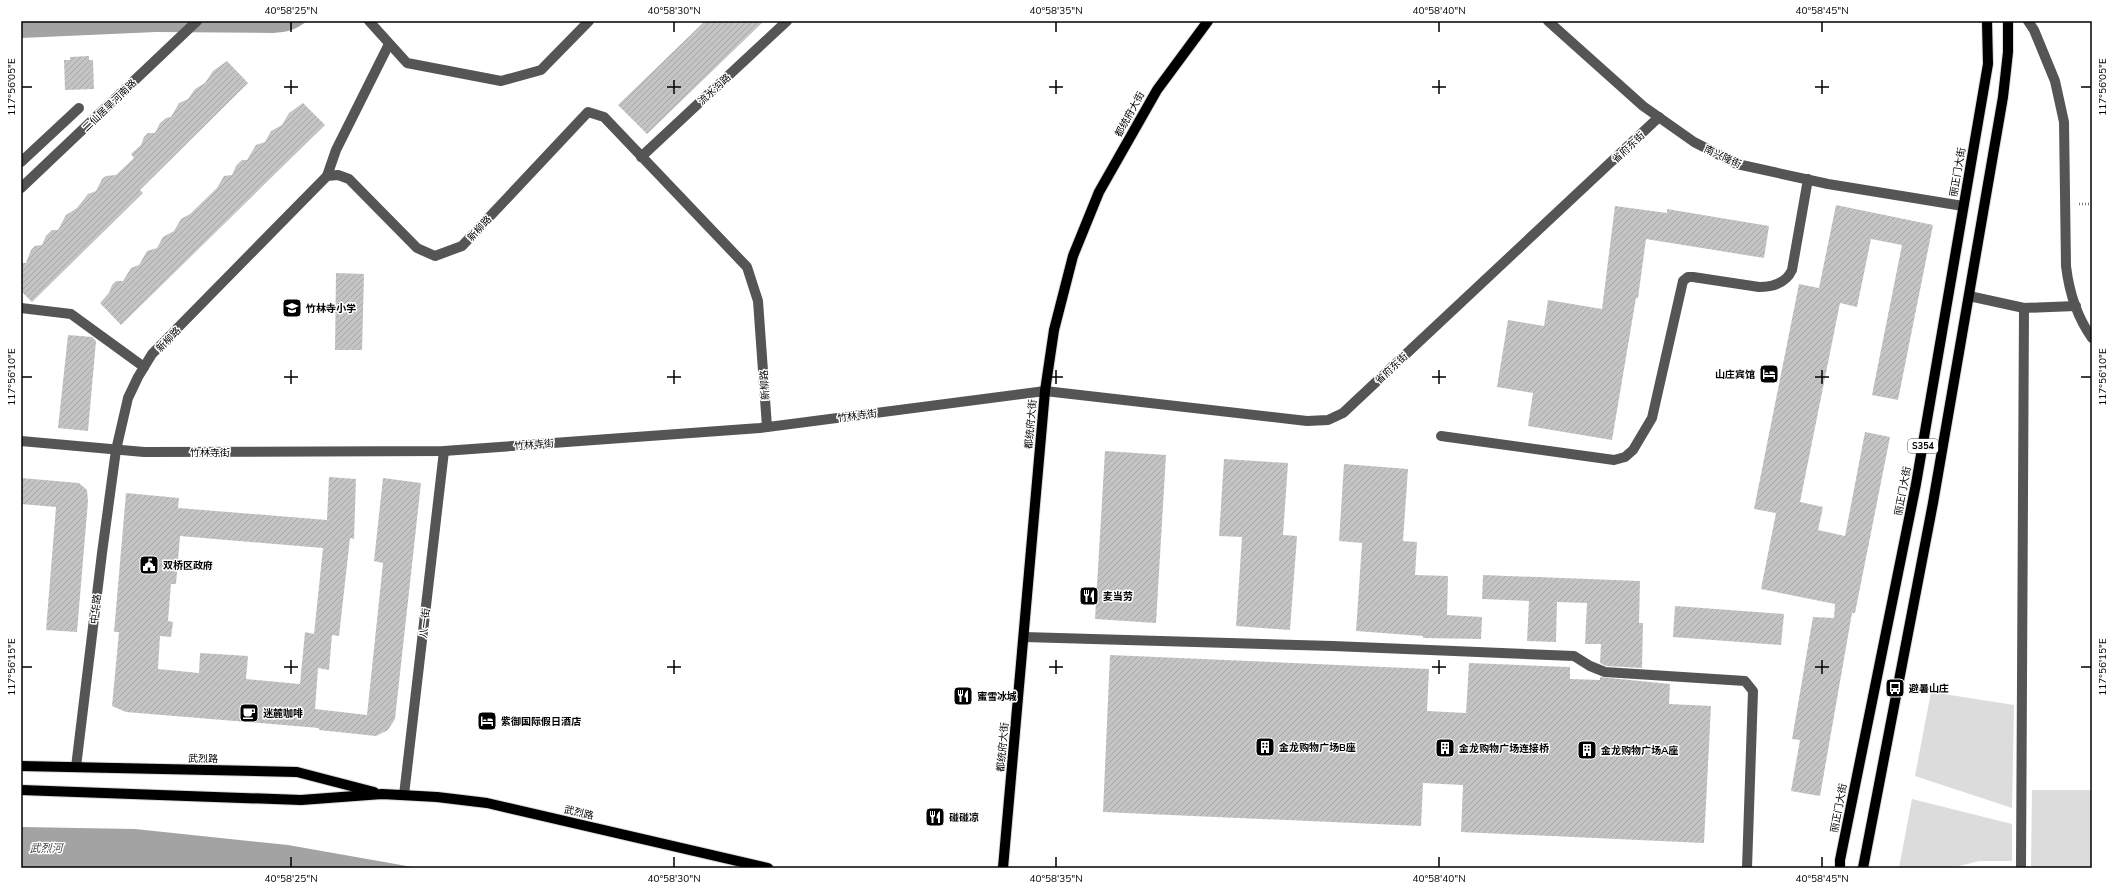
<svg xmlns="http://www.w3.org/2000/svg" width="2113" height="889" font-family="'Nunito Sans','Noto Sans SC',sans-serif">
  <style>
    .grass { fill: #dcdcdc }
    .water { fill: #a3a3a3 }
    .building { fill: url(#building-hatch); fill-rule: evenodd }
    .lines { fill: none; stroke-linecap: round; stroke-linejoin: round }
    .major-casing { stroke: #dbdbdb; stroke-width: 12 }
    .path { stroke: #777; stroke-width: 2.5; stroke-dasharray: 1 2; stroke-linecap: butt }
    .minor { stroke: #555; stroke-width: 10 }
    .major { stroke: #000; stroke-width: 10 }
    .ticks { fill: none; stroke: #000; stroke-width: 1.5 }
    .labels { text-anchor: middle; stroke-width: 3; stroke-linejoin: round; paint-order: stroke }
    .shield { fill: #fff; stroke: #4c4c4c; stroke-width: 1 }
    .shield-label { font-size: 9px; font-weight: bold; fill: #000 }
    .street-label { font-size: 10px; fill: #000; stroke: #fff }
    .poi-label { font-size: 10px; font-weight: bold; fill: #000; stroke: #fff; text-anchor: start }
    .water-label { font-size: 11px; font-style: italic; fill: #444; stroke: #fff }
    .neatline { fill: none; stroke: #000; stroke-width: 1.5 }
    .ticks-label { font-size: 10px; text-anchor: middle; fill: #000 }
  </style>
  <defs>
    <pattern id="building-hatch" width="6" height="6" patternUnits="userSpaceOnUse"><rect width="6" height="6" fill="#c4c4c4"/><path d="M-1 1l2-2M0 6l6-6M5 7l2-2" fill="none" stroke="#a7a7a7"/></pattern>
  </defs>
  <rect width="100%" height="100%" fill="#fff"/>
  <g class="grass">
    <path d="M 1931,692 L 2014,705 L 2012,808 L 1915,776 Z"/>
    <path d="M 2032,790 L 2092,790 L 2092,868 L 2031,868 Z"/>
    <path d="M 1912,799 L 2012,824 L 2012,861 L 1979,861 L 1952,868 L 1899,868 Z"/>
  </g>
  <g class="water">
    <path d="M 21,21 L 307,21 C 296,30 287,32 273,33 L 156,32 L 21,38 Z"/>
    <path d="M 21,827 L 135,829 L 288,845 L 418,868 L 21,868 Z"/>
  </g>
  <g class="building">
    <path d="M 705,21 L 764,21 L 647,134 L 618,105 Z"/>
    <path d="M 89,56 L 89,60 L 93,60 L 94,89 L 65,90 L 64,60 L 70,60 L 70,57 Z"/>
    <path d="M 227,61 L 248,83 L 140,190 L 143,193 L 32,302 L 21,291 L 21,263 L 26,263 L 31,250 L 35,246 L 42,245 L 46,236 L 52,230 L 58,230 L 66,215 L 77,208 L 88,194 L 96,191 L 102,179 L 106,176 L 116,175 L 134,158 L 131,154 L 141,145 L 144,137 L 148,133 L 155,133 L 160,123 L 166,118 L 171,117 L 179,103 L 188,99 L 195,89 L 205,83 L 213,71 Z"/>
    <path d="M 303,103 L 325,125 L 121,325 L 100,303 L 109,293 L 112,285 L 116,281 L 123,281 L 131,268 L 139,265 L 147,251 L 157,248 L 163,237 L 174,231 L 181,219 L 190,214 L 217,188 L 224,176 L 232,175 L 236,166 L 242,160 L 247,160 L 256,145 L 265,142 L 271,131 L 282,125 L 289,113 Z"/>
    <path d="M 1836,205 L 1933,225 L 1898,400 L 1872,395 L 1902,245 L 1871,239 L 1857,307 L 1840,303 L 1800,502 L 1823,507 L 1818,530 L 1845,536 L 1865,432 L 1890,437 L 1855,613 L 1852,613 L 1820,796 L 1791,791 L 1800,740 L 1792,739 L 1813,617 L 1834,618 L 1835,604 L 1761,589 L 1776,513 L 1754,509 L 1799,284 L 1819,288 Z"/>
    <path d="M 1615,206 L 1667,213 L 1667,209 L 1769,226 L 1764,258 L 1646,239 L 1638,298 L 1636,298 L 1612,440 L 1528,426 L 1533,393 L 1497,387 L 1508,320 L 1544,326 L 1548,300 L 1602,309 Z"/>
    <path d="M 336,273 L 364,274 L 362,350 L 335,350 Z"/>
    <path d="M 68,335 L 92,337 L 96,341 L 88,431 L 58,428 Z"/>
    <path d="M 1105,451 L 1166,455 L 1156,623 L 1095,619 Z"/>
    <path d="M 1224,459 L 1288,463 L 1283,535 L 1297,536 L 1290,630 L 1236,626 L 1242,537 L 1219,536 Z"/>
    <path d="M 1344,464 L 1408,469 L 1403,541 L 1417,542 L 1415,575 L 1448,576 L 1447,615 L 1482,617 L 1481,639 L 1423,638 L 1423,636 L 1356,631 L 1362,543 L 1339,541 Z"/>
    <path d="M 329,477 L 356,479 L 354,539 L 350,538 L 339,636 L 332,635 L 329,670 L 318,668 L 315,709 L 367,715 L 383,563 L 374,561 L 383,478 L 421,483 L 395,719 L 388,730 L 376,736 L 319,730 L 319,728 L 126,712 L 112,706 L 119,632 L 114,632 L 126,493 L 179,498 L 178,508 L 327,520 ZM 180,536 L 323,548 L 314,634 L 305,632 L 300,684 L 246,679 L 248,656 L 200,653 L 199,673 L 158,669 L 160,636 L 171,637 L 173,622 L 168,621 L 171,584 L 176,584 Z"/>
    <path d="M 21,478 L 79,483 L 87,490 L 88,501 L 77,632 L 46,630 L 56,507 L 21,504 Z"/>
    <path d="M 1483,575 L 1640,581 L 1639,623 L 1643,623 L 1642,668 L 1606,666 L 1600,663 L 1601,644 L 1585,644 L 1587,603 L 1557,602 L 1556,642 L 1527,641 L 1529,601 L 1482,599 Z"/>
    <path d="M 1675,606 L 1784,614 L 1781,645 L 1673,637 Z"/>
    <path d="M 1110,655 L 1429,669 L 1427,711 L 1466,713 L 1469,663 L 1570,667 L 1570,679 L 1600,680 L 1600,677 L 1670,684 L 1669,704 L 1711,706 L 1704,843 L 1461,832 L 1463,785 L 1423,783 L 1421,826 L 1103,812 Z"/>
  </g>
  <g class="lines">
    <g class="major-casing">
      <g id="major">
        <path d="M 21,766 L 297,772 L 374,792"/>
        <path d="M 21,790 L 301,800 L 382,794 L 437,797 L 487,803 L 768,868"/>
        <path d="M 1003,868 L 1045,391 L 1054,330 L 1073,256 L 1099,192 L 1157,90 L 1208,21"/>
        <path d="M 1840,868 L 1840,860 L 1916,484 L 1988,64 L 1987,21"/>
        <path d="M 1863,868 L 1933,503 L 2003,97 L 2008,52 L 2008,21"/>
      </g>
    </g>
    <path class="path" d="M 2079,204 L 2092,204"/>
    <g class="minor">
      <path d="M 369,21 L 407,63 L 501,81 L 541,70 L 589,21"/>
      <path d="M 1548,21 L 1643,106 L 1694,142 L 1737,164 L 1828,184 L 1963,206"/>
      <path d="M 2028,21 L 2034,30 L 2055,81 L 2064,122 L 2066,266 C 2069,291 2077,317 2092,338"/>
      <path d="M 641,157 L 787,21"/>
      <path d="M 21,162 L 79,108"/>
      <path d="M 327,176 L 336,150 L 389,44"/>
      <path d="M 21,188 L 197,21"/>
      <path d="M 1969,296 L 2024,308 L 2076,306"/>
      <path d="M 21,308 L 71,314 L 144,367"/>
      <path d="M 1441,436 L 1614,460 L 1625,457 L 1633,450 L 1652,418 L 1683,281 L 1688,277 L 1693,277 L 1759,287 C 1773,287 1786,283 1792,270 L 1808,179"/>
      <path d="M 21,441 L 144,452 L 444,451 L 760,428 L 1045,391 L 1307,421 L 1328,420 L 1343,413 L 1659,117"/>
      <path d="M 1024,637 L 1333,646 L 1574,656 L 1590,666 L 1605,672 L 1745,681 L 1753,691 L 1747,868"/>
      <path d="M 76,767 L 102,553 L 116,450 L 128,398 L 138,377 L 152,354 L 327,176 L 338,175 L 349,179 L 417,248 L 435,256 L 462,246 L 588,112 L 604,117 L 747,267 L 758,301 L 767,427"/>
      <path d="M 404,795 L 444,451"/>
      <path d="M 2021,868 L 2024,308"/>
    </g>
    <use href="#major" class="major"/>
  </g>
  <path class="ticks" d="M 291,22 L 291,32M 674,22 L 674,32M 1056,22 L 1056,32M 1439,22 L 1439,32M 1822,22 L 1822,32M 291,80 L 291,94M 674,80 L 674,94M 1056,80 L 1056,94M 1439,80 L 1439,94M 1822,80 L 1822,94M 22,87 L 32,87M 284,87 L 298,87M 667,87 L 681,87M 1049,87 L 1063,87M 1432,87 L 1446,87M 1815,87 L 1829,87M 2081,87 L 2091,87M 291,370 L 291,384M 674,370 L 674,384M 1056,370 L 1056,384M 1439,370 L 1439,384M 1822,370 L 1822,384M 22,377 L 32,377M 284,377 L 298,377M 667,377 L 681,377M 1049,377 L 1063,377M 1432,377 L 1446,377M 1815,377 L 1829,377M 2081,377 L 2091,377M 291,660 L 291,674M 674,660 L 674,674M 1056,660 L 1056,674M 1439,660 L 1439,674M 1822,660 L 1822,674M 22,667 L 32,667M 284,667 L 298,667M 667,667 L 681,667M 1049,667 L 1063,667M 1432,667 L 1446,667M 1815,667 L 1829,667M 2081,667 L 2091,667M 291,857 L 291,867M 674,857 L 674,867M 1056,857 L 1056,867M 1439,857 L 1439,867M 1822,857 L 1822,867"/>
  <defs>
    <g id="school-square" transform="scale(1)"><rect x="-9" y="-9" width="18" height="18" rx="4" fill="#000" stroke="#fff"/><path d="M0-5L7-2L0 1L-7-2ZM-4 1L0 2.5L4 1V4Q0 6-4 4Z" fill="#fff"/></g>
    <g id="hotel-square" transform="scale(1)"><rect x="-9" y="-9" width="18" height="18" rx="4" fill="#000" stroke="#fff"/><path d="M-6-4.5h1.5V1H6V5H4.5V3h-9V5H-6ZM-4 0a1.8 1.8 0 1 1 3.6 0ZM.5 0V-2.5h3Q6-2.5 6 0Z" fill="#fff"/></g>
    <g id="civic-square" transform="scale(1)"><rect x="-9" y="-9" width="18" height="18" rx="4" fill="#000" stroke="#fff"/><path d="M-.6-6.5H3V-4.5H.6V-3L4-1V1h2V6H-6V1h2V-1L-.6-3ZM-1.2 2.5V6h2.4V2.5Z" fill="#fff"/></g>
    <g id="restaurant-square" transform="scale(1)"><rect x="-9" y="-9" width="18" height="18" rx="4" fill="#000" stroke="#fff"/><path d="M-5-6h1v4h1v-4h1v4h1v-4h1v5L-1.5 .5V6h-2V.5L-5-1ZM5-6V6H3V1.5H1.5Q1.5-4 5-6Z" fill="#fff"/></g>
    <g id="bus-square" transform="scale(1)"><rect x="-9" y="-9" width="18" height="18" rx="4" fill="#000" stroke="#fff"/><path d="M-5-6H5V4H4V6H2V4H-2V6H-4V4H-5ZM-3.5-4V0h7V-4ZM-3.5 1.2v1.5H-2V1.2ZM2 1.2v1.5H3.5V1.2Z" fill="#fff"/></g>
    <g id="cafe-square" transform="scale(1)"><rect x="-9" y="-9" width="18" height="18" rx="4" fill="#000" stroke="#fff"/><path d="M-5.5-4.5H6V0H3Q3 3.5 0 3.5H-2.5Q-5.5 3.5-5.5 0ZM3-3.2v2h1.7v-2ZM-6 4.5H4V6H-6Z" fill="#fff"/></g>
    <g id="building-square" transform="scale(1)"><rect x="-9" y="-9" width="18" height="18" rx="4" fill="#000" stroke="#fff"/><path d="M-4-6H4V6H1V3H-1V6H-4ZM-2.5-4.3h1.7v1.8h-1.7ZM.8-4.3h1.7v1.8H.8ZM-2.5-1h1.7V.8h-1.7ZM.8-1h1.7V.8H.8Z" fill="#fff"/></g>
  </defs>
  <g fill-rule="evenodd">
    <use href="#school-square" x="292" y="308"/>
    <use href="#hotel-square" x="1769" y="374"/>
    <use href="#civic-square" x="149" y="565"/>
    <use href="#restaurant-square" x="1089" y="596"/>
    <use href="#bus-square" x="1895" y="688"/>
    <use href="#restaurant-square" x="963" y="696"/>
    <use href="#cafe-square" x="249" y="713"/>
    <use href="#hotel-square" x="487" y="721"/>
    <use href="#building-square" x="1265" y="747"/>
    <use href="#building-square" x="1445" y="748"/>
    <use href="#building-square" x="1587" y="750"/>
    <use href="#restaurant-square" x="935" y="817"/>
  </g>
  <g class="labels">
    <rect class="shield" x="1908" y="439" width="30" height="14" rx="3"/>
    <g class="shield-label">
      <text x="1923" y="449">S354</text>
    </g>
    <g class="street-label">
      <text transform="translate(714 89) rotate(-43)" y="4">流水沟路</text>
      <text transform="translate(109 105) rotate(-44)" y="4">二仙居旱河南路</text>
      <text transform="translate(1129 114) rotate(-61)" y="4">都统府大街</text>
      <text transform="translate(1628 147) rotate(-43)" y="4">省府东街</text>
      <text transform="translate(1723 156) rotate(25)" y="4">南兴隆街</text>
      <text transform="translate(1957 172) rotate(-80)" y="4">丽正门大街</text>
      <text transform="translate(479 228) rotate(-47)" y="4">新柳路</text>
      <text transform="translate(168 339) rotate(-46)" y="4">新柳路</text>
      <text transform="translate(1391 368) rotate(-43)" y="4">省府东街</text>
      <text transform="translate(764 385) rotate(-94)" y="4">新柳路</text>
      <text transform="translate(857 415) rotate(-7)" y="4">竹林寺街</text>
      <text transform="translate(1030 424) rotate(-85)" y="4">都统府大街</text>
      <text transform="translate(534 444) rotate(-4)" y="4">竹林寺街</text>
      <text x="210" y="456">竹林寺街</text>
      <text transform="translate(1902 491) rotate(-79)" y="4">丽正门大街</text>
      <text transform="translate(95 609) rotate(-83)" y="4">中华路</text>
      <text transform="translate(424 623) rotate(-83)" y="4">八一街</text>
      <text transform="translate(1002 747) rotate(-85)" y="4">都统府大街</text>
      <text transform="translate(203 758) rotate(1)" y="4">武烈路</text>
      <text transform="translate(1838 808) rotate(-79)" y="4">丽正门大街</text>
      <text transform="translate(579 812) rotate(13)" y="4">武烈路</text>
    </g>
    <g class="poi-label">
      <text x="306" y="312">竹林寺小学</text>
      <text x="1755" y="378" text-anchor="end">山庄宾馆</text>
      <text x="163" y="569">双桥区政府</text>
      <text x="1103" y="600">麦当劳</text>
      <text x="1909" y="692">避暑山庄</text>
      <text x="977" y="700">蜜雪冰城</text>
      <text x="263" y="717">迷麓咖啡</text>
      <text x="501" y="725">紫御国际假日酒店</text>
      <text x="1279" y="751">金龙购物广场B座</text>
      <text x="1459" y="752">金龙购物广场连接桥</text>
      <text x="1601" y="754">金龙购物广场A座</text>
      <text x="949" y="821">碰碰凉</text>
    </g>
    <g class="water-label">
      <text x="46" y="852">武烈河</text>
    </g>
  </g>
  <rect width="2113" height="889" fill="none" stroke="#ffffff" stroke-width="44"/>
  <rect x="22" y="22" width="2069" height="845" class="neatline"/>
  <g class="ticks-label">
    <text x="291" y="14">40°58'25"N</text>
    <text x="674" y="14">40°58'30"N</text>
    <text x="1056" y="14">40°58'35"N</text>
    <text x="1439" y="14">40°58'40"N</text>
    <text x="1822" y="14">40°58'45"N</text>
    <text transform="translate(2102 87) rotate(-90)" y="4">117°56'05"E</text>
    <text transform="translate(11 87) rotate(-90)" y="4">117°56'05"E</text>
    <text transform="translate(2102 377) rotate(-90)" y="4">117°56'10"E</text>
    <text transform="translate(11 377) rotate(-90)" y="4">117°56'10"E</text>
    <text transform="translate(2102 667) rotate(-90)" y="4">117°56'15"E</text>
    <text transform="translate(11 667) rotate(-90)" y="4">117°56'15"E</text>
    <text x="291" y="882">40°58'25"N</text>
    <text x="674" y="882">40°58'30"N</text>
    <text x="1056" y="882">40°58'35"N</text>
    <text x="1439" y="882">40°58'40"N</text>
    <text x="1822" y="882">40°58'45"N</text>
  </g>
</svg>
